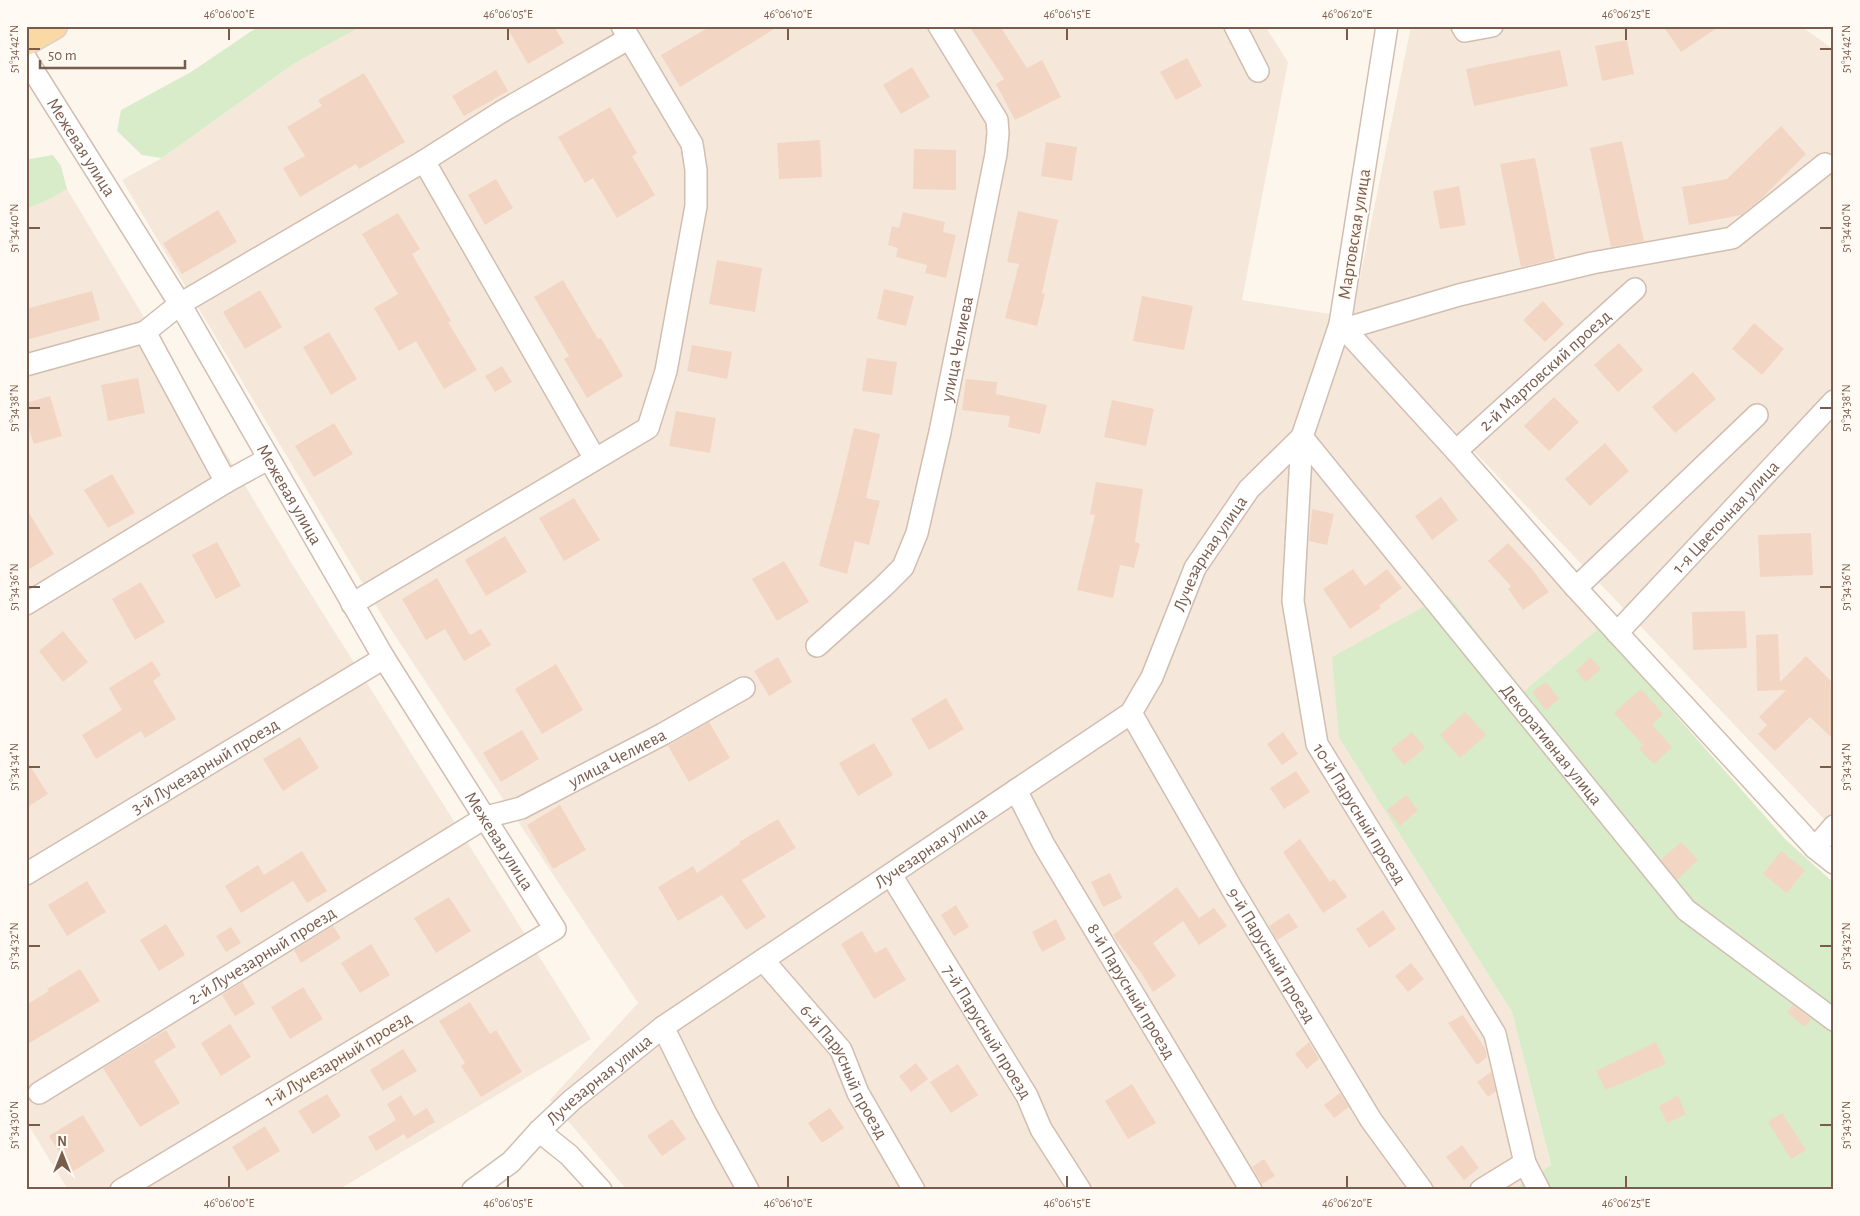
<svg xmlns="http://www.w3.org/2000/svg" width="1860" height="1216" font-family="'Alegreya Sans',sans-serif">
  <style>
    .residential { fill: #f5e8da }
    .green { fill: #d8ecc9 }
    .building { fill: #f3d5c3 }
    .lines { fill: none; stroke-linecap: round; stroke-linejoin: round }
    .minor-casing { stroke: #d1beb0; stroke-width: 24 }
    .major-casing { stroke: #dad1cd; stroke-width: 29 }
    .minor { stroke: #fff; stroke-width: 21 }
    .major { stroke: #fbd9a5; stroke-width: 26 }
    .ticks { fill: none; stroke: #7a5c4d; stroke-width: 2 }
    .labels { text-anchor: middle; stroke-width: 4.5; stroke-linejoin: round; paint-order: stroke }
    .street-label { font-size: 18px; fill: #7a5c4d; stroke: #fffaf3 }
    .neatline { fill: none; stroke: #7a5c4d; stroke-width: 2 }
    .ticks-label { font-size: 12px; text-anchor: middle; fill: #7a5c4d }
  </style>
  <rect width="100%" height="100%" fill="#fdf6ec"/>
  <g class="residential">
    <path d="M 362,26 L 1265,26 L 1288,62 L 1242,300 L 1330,314 L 1350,351 L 1599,628 L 1524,691 L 1447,594 L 1339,738 L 1512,1012 L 1551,1166 L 1513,1190 L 627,1190 L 550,1100 L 638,1003 L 384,619 L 122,180 L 162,158 L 295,63 Z"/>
    <path d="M 1411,26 L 1801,26 L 1834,50 L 1834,837 L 1824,819 L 1351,322 Z"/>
    <path d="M 67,189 L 297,572 L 591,1039 L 338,1190 L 68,1190 L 26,1121 L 26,209 L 50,199 Z"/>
  </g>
  <g class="green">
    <path d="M 259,26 L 362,26 L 295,63 L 162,158 L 142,155 L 117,131 L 121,110 L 191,72 Z"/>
    <path d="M 53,155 L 61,166 L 67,189 L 50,199 L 26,209 L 26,161 L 30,159 Z"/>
    <path d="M 1447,594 L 1524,691 L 1599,628 L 1785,839 L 1834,883 L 1834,1190 L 1513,1190 L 1551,1165 L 1512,1012 L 1339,738 L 1332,657 Z"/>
  </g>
  <g class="building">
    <path d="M 506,26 L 554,26 L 564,43 L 528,64 Z"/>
    <path d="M 711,26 L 779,26 L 680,87 L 661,55 Z"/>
    <path d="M 969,26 L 1000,26 L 1027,68 L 1042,60 L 1061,97 L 1015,120 L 996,84 L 1004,79 Z"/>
    <path d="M 1663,26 L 1720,26 L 1681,52 Z"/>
    <path d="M 1627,40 L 1634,74 L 1602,81 L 1595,46 Z"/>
    <path d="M 1560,50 L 1568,86 L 1474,106 L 1466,69 Z"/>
    <path d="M 1187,58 L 1202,86 L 1176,100 L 1160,72 Z"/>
    <path d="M 912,67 L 930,97 L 901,114 L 883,85 Z"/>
    <path d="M 496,70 L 508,91 L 464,116 L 452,96 Z"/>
    <path d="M 364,73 L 405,142 L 359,169 L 356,164 L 300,197 L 283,168 L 305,156 L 287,127 L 322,106 L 318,100 Z"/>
    <path d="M 610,107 L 637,153 L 632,156 L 655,195 L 617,218 L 593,178 L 585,183 L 558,137 Z"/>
    <path d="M 1781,126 L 1806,154 L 1762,198 L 1741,215 L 1689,225 L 1682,187 L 1727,179 Z"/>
    <path d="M 820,140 L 822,177 L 779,179 L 777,143 Z"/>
    <path d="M 1622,141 L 1644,241 L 1611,247 L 1590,148 Z"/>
    <path d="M 1046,142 L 1077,147 L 1072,181 L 1041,176 Z"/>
    <path d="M 914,149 L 956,150 L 956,190 L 913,189 Z"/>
    <path d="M 1535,158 L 1555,259 L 1521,267 L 1500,164 Z"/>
    <path d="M 496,179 L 513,208 L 485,225 L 468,195 Z"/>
    <path d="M 1459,186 L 1466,225 L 1440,229 L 1433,191 Z"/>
    <path d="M 218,210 L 237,242 L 182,274 L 163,243 Z"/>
    <path d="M 1018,211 L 1058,220 L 1042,293 L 1045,294 L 1037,326 L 1005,318 L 1019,264 L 1007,262 Z"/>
    <path d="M 903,212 L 945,222 L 943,232 L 956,235 L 946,278 L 925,273 L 927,265 L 896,257 L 898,248 L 888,245 L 892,226 L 899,228 Z"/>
    <path d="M 398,213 L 420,249 L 412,254 L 451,321 L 448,322 L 477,370 L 444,389 L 416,341 L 399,351 L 374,308 L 398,294 L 362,234 Z"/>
    <path d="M 717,260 L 762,268 L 755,312 L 709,304 Z"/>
    <path d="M 563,280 L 598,339 L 601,338 L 623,376 L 587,398 L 564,359 L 569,356 L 534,297 Z"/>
    <path d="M 884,289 L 914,296 L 906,326 L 877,319 Z"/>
    <path d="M 260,290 L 282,327 L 245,349 L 223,312 Z"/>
    <path d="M 92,291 L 100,320 L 26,340 L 26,309 Z"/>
    <path d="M 1142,296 L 1193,306 L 1184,350 L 1133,341 Z"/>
    <path d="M 1543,301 L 1564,324 L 1545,342 L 1523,320 Z"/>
    <path d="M 1754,323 L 1784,349 L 1762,375 L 1732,349 Z"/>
    <path d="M 329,332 L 357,379 L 331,395 L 303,347 Z"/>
    <path d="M 1619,343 L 1643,370 L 1618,392 L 1594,365 Z"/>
    <path d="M 692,345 L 732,352 L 727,379 L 687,371 Z"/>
    <path d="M 867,358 L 897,362 L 892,395 L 862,391 Z"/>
    <path d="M 502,366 L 512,382 L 495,392 L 485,376 Z"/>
    <path d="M 1693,372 L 1716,399 L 1675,433 L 1652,407 Z"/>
    <path d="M 138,378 L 145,413 L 108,421 L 101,385 Z"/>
    <path d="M 966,379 L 997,382 L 996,394 L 1047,405 L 1040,434 L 1008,427 L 1010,416 L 962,410 Z"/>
    <path d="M 50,396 L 62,436 L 34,444 L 26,420 L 26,403 Z"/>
    <path d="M 1554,397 L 1579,422 L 1549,451 L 1524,426 Z"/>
    <path d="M 1112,400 L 1154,409 L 1146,446 L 1104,437 Z"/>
    <path d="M 676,411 L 716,418 L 710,453 L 669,446 Z"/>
    <path d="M 334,423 L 353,454 L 314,477 L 295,446 Z"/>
    <path d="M 854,428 L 880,434 L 866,498 L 880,501 L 869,545 L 855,541 L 847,574 L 819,566 L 839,491 Z"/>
    <path d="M 1605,443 L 1629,471 L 1590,506 L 1565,479 Z"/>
    <path d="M 112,474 L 135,513 L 108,528 L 84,490 Z"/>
    <path d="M 1096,482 L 1143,489 L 1135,542 L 1140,544 L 1134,568 L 1120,565 L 1113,598 L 1077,590 L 1095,515 L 1090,514 Z"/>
    <path d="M 1441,497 L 1458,520 L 1432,540 L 1415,516 Z"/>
    <path d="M 574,498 L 600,540 L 564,561 L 539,518 Z"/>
    <path d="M 26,508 L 54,554 L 26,571 Z"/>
    <path d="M 1312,509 L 1334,514 L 1327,545 L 1309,541 Z"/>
    <path d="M 1811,533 L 1813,575 L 1760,577 L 1758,535 Z"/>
    <path d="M 505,536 L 527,572 L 486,596 L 465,560 Z"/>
    <path d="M 217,542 L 241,586 L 216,599 L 192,555 Z"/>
    <path d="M 1508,543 L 1532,569 L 1549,592 L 1523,610 L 1508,589 L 1511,586 L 1488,561 Z"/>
    <path d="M 784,561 L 809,602 L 777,621 L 752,579 Z"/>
    <path d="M 1353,569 L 1365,586 L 1387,569 L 1402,588 L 1379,606 L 1381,608 L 1350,629 L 1323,589 Z"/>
    <path d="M 437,578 L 470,635 L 481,629 L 491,645 L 464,661 L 445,629 L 426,640 L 402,599 Z"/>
    <path d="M 141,582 L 165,622 L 135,640 L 112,599 Z"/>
    <path d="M 1745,611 L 1747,648 L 1693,650 L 1692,612 Z"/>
    <path d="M 63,631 L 88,662 L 63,682 L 39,651 Z"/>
    <path d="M 1778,634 L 1780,682 L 1806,656 L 1834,684 L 1834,740 L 1810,717 L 1775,751 L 1758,734 L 1767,725 L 1759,717 L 1786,690 L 1757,691 L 1756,635 Z"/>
    <path d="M 778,657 L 792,682 L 769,696 L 754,671 Z"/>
    <path d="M 1590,657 L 1601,669 L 1586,682 L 1576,671 Z"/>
    <path d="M 152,661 L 161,675 L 153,681 L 176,719 L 145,738 L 141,731 L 96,759 L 82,735 L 122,710 L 109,688 Z"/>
    <path d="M 556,664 L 583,710 L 542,734 L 515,689 Z"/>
    <path d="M 1546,682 L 1559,699 L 1546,710 L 1532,692 Z"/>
    <path d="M 1641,689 L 1663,714 L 1652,725 L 1672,747 L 1654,764 L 1639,749 L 1643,745 L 1614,713 Z"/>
    <path d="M 946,698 L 964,729 L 929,750 L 911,719 Z"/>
    <path d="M 1465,712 L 1486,735 L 1460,758 L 1440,735 Z"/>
    <path d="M 709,722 L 730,758 L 689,782 L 668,746 Z"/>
    <path d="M 522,730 L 539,759 L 501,782 L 483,753 Z"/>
    <path d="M 1283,732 L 1298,754 L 1282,765 L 1267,744 Z"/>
    <path d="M 1412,732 L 1425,748 L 1404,765 L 1391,749 Z"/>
    <path d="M 300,737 L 319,768 L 283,791 L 263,759 Z"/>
    <path d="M 874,743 L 893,775 L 858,796 L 839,763 Z"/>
    <path d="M 26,760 L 48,794 L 26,808 Z"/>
    <path d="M 1296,771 L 1310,792 L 1284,809 L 1270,788 Z"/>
    <path d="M 1406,795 L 1418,810 L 1400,826 L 1387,810 Z"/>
    <path d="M 560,805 L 586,850 L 553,869 L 527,825 Z"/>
    <path d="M 778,819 L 796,848 L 742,880 L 766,917 L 746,930 L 722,895 L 678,921 L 658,887 L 693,866 L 697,873 L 740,844 L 739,842 Z"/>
    <path d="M 1300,839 L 1330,882 L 1334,879 L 1347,897 L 1323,913 L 1283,852 Z"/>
    <path d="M 1681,842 L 1698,860 L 1677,880 L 1661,860 Z"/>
    <path d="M 302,851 L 327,891 L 307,903 L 293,881 L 241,913 L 225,886 L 258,865 L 264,875 Z"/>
    <path d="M 1781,851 L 1805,870 L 1787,893 L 1763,874 Z"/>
    <path d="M 1110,873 L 1122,898 L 1103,907 L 1091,882 Z"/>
    <path d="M 87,881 L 106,912 L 67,936 L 48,905 Z"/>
    <path d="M 1177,887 L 1199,918 L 1214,908 L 1227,926 L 1199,945 L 1183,921 L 1153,943 L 1176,976 L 1153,992 L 1142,974 L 1113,935 Z"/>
    <path d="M 449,897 L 471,931 L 436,953 L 414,918 Z"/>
    <path d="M 956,905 L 969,927 L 954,936 L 941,915 Z"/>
    <path d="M 1383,910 L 1396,929 L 1369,948 L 1356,929 Z"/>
    <path d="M 1289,913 L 1298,927 L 1277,940 L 1269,926 Z"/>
    <path d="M 1056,919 L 1066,939 L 1042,952 L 1032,932 Z"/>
    <path d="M 166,924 L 185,955 L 159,971 L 140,940 Z"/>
    <path d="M 333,926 L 341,938 L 301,963 L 294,950 Z"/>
    <path d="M 231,927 L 241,943 L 226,952 L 216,936 Z"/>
    <path d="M 862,931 L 875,953 L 886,947 L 906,980 L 874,999 L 841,944 Z"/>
    <path d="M 371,944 L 390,975 L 360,993 L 341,963 Z"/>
    <path d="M 1411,963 L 1424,979 L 1408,992 L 1395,976 Z"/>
    <path d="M 80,969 L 100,1001 L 26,1045 L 26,1005 L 49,991 L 47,989 Z"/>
    <path d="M 242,982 L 255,1004 L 235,1016 L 222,995 Z"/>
    <path d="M 303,987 L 323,1019 L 290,1039 L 271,1007 Z"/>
    <path d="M 470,1002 L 490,1034 L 496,1030 L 522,1072 L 481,1097 L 461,1066 L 465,1063 L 439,1021 Z"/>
    <path d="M 1793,1005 L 1811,1019 L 1805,1027 L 1787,1012 Z"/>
    <path d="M 1463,1015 L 1485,1048 L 1487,1057 L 1477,1065 L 1448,1023 Z"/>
    <path d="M 230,1024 L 251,1057 L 221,1076 L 201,1043 Z"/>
    <path d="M 166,1030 L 176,1047 L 154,1061 L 180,1103 L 140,1127 L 103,1068 Z"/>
    <path d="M 1309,1042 L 1319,1059 L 1307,1069 L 1295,1054 Z"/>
    <path d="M 1656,1042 L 1666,1064 L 1606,1090 L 1596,1071 Z"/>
    <path d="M 403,1049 L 417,1071 L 383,1091 L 370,1070 Z"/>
    <path d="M 916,1063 L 928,1079 L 911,1092 L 899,1076 Z"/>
    <path d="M 958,1064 L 978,1095 L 951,1113 L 930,1082 Z"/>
    <path d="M 1491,1072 L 1496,1091 L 1488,1097 L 1477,1082 Z"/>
    <path d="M 1132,1084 L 1156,1123 L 1128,1139 L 1105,1101 Z"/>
    <path d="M 1340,1093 L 1349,1107 L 1334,1118 L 1324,1105 Z"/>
    <path d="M 327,1094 L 341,1116 L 313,1134 L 298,1111 Z"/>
    <path d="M 401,1095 L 414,1116 L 427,1108 L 435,1122 L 407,1139 L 404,1134 L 376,1151 L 368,1137 L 396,1120 L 387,1104 Z"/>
    <path d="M 1678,1096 L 1686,1114 L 1667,1123 L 1659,1106 Z"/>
    <path d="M 830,1108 L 844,1128 L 822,1143 L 808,1123 Z"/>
    <path d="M 1782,1113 L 1806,1150 L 1791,1159 L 1768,1122 Z"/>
    <path d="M 83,1115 L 105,1151 L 72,1172 L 49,1136 Z"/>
    <path d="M 672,1119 L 686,1139 L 662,1156 L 647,1136 Z"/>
    <path d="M 265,1126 L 280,1151 L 247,1171 L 232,1147 Z"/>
    <path d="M 1462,1145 L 1479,1168 L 1464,1180 L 1446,1157 Z"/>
    <path d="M 1264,1159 L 1275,1176 L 1262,1184 L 1252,1167 Z"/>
  </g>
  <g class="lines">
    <g class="minor-casing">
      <g id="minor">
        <path d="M 1235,26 L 1258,71"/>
        <path id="s1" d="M 1387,26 L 1340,324 L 1302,437 L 1293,601 L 1317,744 L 1495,1034 L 1525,1163 L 1539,1190"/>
        <path d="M 1462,26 L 1465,31 L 1492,26"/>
        <path id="s2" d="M 26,59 L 180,304 L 384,658 L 555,929 L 121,1190"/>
        <path d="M 424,161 L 501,112 L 628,39"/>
        <path d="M 1340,324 L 1456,451 L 1576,588 L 1815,848 L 1834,863"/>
        <path d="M 1344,329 L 1459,295 L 1592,263 L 1732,238 L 1825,164"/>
        <path d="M 145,332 L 180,304 L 424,161 L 595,459"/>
        <path d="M 26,365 L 145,332 L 226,482 L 26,604"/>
        <path id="s3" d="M 1302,437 L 1686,910 L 1834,1020"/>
        <path id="s4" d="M 1456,451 L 1635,289"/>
        <path d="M 226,482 L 268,459"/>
        <path d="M 1576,588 L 1757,415"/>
        <path d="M 352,604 L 648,428 L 666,371 L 696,206 L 696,170 L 692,144 L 622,26"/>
        <path id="s5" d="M 1617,633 L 1834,401"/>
        <path id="s6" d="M 817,646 L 883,587 L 903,567 L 917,533 L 940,432 L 996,154 L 998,133 L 997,120 L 939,26"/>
        <path id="s7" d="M 1131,713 L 1232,889 L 1371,1120 L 1422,1190"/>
        <path id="s8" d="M 1016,790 L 1044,845 L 1251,1190"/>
        <path d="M 1815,848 L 1834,826"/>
        <path id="s9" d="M 26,874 L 384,658"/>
        <path id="s10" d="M 891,875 L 1027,1096 L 1041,1129 L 1080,1190"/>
        <path id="s11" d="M 763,960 L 841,1050 L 858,1093 L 914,1190"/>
        <path d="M 663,1027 L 705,1112 L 748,1190"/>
        <path id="s12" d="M 39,1093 L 486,817 L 521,808 L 663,734 L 744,688"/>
        <path d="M 473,1190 L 511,1162 L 539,1131"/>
        <path id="s13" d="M 601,1190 L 569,1155 L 539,1131 L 572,1100 L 663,1027 L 1131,713 L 1152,677 L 1195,568 L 1249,489 L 1302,437"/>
        <path d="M 1481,1190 L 1525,1163"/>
      </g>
    </g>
    <g class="major-casing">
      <path id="major" d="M 26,42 L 54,26"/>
    </g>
    <use href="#minor" class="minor"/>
    <use href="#major" class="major"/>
  </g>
  <path class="ticks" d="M 229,28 L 229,40M 508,28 L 508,40M 788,28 L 788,40M 1067,28 L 1067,40M 1347,28 L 1347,40M 1626,28 L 1626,40M 28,49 L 40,49M 1820,49 L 1832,49M 28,228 L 40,228M 1820,228 L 1832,228M 28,408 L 40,408M 1820,408 L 1832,408M 28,587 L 40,587M 1820,587 L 1832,587M 28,767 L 40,767M 1820,767 L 1832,767M 28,946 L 40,946M 1820,946 L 1832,946M 28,1125 L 40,1125M 1820,1125 L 1832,1125M 229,1176 L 229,1188M 508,1176 L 508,1188M 788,1176 L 788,1188M 1067,1176 L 1067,1188M 1347,1176 L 1347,1188M 1626,1176 L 1626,1188"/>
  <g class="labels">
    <g class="street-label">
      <text dy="6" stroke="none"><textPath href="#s2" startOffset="104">Межевая улица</textPath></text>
      <text transform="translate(1354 234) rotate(-81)" y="6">Мартовская улица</text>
      <text dy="6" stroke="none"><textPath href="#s6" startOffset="342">улица Челиева</textPath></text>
      <text dy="6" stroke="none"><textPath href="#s4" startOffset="120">2-й Мартовский проезд</textPath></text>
      <text dy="6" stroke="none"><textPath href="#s2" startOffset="509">Межевая улица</textPath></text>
      <text dy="6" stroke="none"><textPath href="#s5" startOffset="159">1-я Цветочная улица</textPath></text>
      <text dy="6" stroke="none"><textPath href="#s13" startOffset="990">Лучезарная улица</textPath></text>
      <text dy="6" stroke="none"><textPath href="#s3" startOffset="396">Декоративная улица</textPath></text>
      <text dy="6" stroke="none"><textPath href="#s12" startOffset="670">улица Челиева</textPath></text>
      <text dy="6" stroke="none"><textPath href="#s9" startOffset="209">3-й Лучезарный проезд</textPath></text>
      <text dy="6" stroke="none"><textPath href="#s1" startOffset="812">10-й Парусный проезд</textPath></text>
      <text dy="6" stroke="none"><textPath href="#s2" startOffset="914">Межевая улица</textPath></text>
      <text dy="6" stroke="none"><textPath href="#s13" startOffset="570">Лучезарная улица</textPath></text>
      <text dy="6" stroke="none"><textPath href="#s12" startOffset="262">2-й Лучезарный проезд</textPath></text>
      <text dy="6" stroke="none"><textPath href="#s7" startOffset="280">9-й Парусный проезд</textPath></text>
      <text dy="6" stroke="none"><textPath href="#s8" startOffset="232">8-й Парусный проезд</textPath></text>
      <text dy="6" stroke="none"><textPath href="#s10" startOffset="184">7-й Парусный проезд</textPath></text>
      <text transform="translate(338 1059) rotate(-31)" y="6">1-й Лучезарный проезд</text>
      <text dy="6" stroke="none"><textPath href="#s11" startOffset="139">6-й Парусный проезд</textPath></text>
      <text dy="6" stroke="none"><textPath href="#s13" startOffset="165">Лучезарная улица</textPath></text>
    </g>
  </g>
  <rect width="1860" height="1216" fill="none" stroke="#fffaf3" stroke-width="55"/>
  <g transform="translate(62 1154)" stroke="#fffaf3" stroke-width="4" paint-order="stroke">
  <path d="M0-4L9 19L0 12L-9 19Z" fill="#7a5c4d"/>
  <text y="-8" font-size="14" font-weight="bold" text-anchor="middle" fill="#7a5c4d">N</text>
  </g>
  <path d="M40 60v8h145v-8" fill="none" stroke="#7a5c4d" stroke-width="2.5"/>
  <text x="48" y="60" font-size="15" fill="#7a5c4d" stroke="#fffaf3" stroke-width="4" paint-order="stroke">50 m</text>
  <rect x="28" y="28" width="1804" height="1160" class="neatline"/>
  <g class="ticks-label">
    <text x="229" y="18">46°06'00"E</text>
    <text x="508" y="18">46°06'05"E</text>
    <text x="788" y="18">46°06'10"E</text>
    <text x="1067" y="18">46°06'15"E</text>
    <text x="1347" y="18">46°06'20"E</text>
    <text x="1626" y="18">46°06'25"E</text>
    <text transform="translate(14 49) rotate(-90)" y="4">51°34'42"N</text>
    <text transform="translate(1846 49) rotate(-90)" y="4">51°34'42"N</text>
    <text transform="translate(14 228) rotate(-90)" y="4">51°34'40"N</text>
    <text transform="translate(1846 228) rotate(-90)" y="4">51°34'40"N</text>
    <text transform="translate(14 408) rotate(-90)" y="4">51°34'38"N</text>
    <text transform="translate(1846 408) rotate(-90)" y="4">51°34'38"N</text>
    <text transform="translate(14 587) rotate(-90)" y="4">51°34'36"N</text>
    <text transform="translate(1846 587) rotate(-90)" y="4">51°34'36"N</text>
    <text transform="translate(14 767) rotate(-90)" y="4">51°34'34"N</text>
    <text transform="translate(1846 767) rotate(-90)" y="4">51°34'34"N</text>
    <text transform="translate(14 946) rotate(-90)" y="4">51°34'32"N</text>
    <text transform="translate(1846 946) rotate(-90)" y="4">51°34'32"N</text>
    <text transform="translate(14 1125) rotate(-90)" y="4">51°34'30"N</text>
    <text transform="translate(1846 1125) rotate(-90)" y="4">51°34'30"N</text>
    <text x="229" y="1207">46°06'00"E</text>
    <text x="508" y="1207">46°06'05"E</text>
    <text x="788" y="1207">46°06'10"E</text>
    <text x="1067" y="1207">46°06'15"E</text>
    <text x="1347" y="1207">46°06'20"E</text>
    <text x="1626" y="1207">46°06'25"E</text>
  </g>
</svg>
